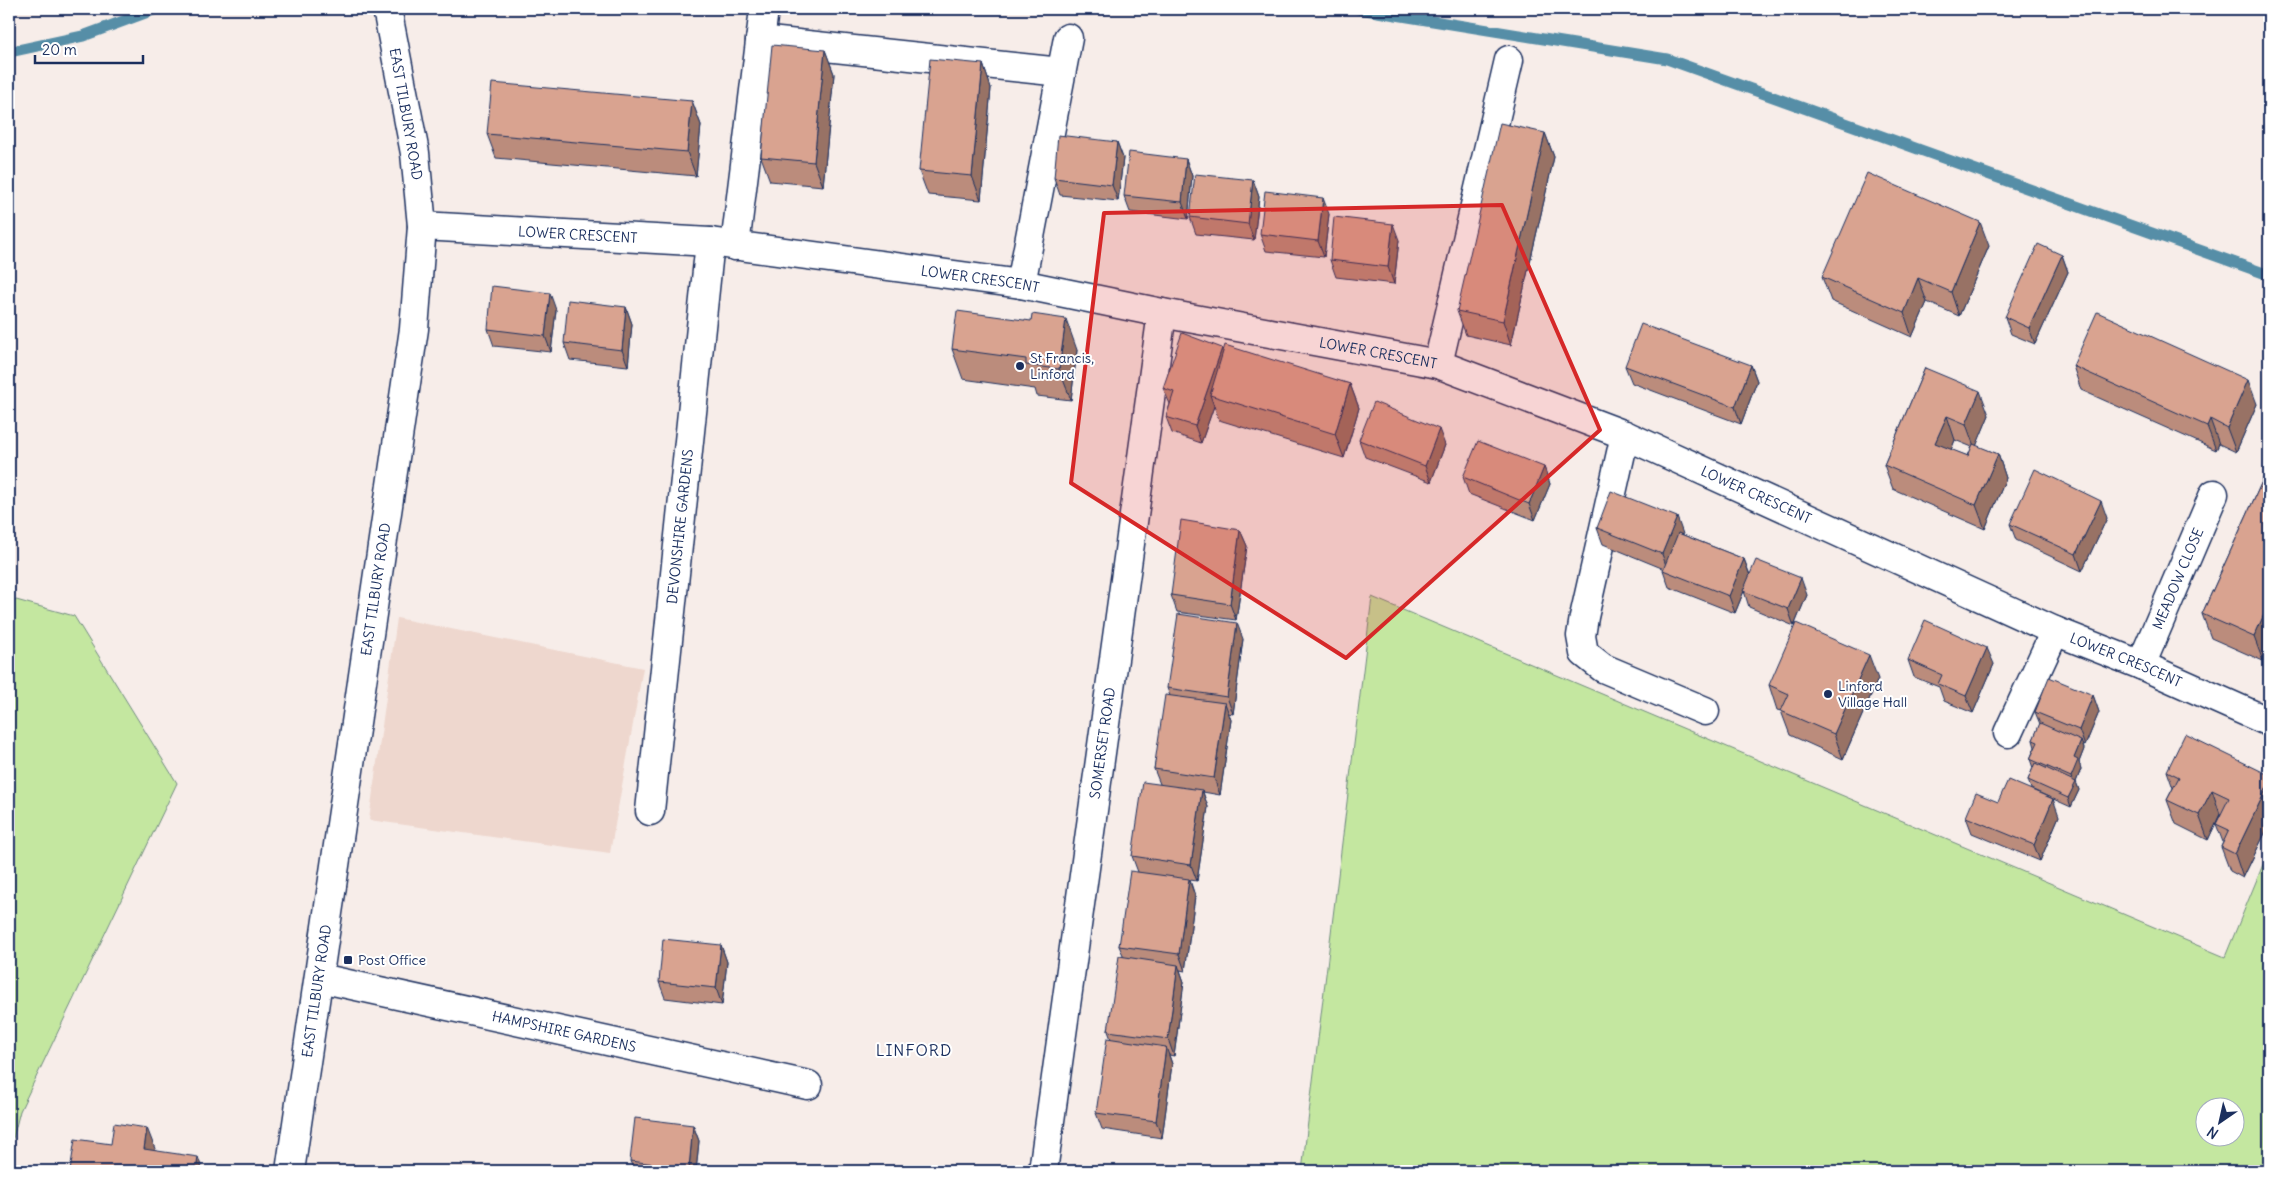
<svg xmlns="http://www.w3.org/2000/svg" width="2278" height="1180" font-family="Delius,sans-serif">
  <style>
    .built { fill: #eed7ce }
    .green { fill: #c4e7a0; stroke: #708b7f; fill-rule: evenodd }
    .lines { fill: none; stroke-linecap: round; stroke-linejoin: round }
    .stream { stroke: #568ea7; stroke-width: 11 }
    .minor-casing { stroke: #1b2f5e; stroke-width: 31 }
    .minor { stroke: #fff; stroke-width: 28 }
    .wall { fill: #bb8c7c; stroke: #1b2f5e; fill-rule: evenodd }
    .shaded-wall { fill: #987265; stroke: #1b2f5e }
    .building { fill: #d9a390; stroke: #1b2f5e }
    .marked { fill: #d62828; fill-opacity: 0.2; stroke: #d62828; stroke-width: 4; stroke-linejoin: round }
    .poi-dot { fill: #1b2f5e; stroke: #fff; stroke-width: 2 }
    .labels { text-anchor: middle; stroke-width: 4; stroke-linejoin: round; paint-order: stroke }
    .street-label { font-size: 14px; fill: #1b2f5e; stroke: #fff }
    .poi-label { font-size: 14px; fill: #1b2f5e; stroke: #fff; text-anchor: start }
    .quarter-label { font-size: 16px; letter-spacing: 1px; fill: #1b2f5e; stroke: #fff }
  </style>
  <rect width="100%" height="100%" fill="#f7ede9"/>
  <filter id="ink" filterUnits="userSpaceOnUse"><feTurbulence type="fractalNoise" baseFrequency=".02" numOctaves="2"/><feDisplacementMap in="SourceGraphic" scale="10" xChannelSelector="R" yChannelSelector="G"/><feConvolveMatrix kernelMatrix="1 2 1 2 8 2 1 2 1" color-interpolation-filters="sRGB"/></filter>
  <g filter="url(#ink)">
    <path class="built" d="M 397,618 L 643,668 L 610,853 L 369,820 Z"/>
    <g class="green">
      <path d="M 1372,597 L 2225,957 L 2269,850 L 2269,1171 L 1302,1171 ZM 2206,1108 L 2236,1108 L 2236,1138 L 2206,1138 Z"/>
      <path d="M 9,598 L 74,616 L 177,783 L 20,1111 L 9,1154 Z"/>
    </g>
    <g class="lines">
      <g class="stream">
        <path d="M 1359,9 L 1667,59 L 2269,275"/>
        <path d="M 9,52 L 83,36 L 156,9"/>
      </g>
      <g class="minor-casing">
        <g id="minor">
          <path d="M 760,40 L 1061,72"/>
          <path id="s1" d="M 422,226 L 710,242 L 1021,284 L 1162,313 L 1438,364 L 1625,435 L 2055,631 L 2141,665 L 2269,722"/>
          <path d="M 735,246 L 764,9"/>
          <path d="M 1021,284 L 1068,38"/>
          <path d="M 1438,364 L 1509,60"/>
          <path d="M 1625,435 L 1584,617 L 1581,636 L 1584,653 L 1603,668 L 1705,711"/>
          <path id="s2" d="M 2141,665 L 2214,494"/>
          <path d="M 2008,733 L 2055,631"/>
          <path id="s3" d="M 650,811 L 710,242"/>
          <path id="s4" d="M 320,978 L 808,1085"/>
          <path id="s5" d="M 290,1171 L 414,329 L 422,226 L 415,153 L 387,9"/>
          <path id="s6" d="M 1043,1171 L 1162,313"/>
        </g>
      </g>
      <use href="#minor" class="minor"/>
    </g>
    <g class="wall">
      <path d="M 825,50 L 834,74 L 823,186 L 770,181 L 761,157 Z"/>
      <path d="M 983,64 L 991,88 L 981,200 L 928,195 L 919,171 Z"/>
      <path d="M 692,101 L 701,125 L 696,176 L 496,158 L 487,134 Z"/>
      <path d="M 1545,133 L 1554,157 L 1511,345 L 1466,335 L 1457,311 Z"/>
      <path d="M 1117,142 L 1123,158 L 1118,201 L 1060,195 L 1054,178 Z"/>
      <path d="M 1186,159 L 1192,176 L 1188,219 L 1130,212 L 1124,196 Z"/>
      <path d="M 1253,180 L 1259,197 L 1254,240 L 1196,234 L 1190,217 Z"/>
      <path d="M 1329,214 L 1324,257 L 1266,251 L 1260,234 Z"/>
      <path d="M 1399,240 L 1394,284 L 1336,277 L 1330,260 Z"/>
      <path d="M 1989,246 L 1959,316 L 1927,302 L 1912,337 L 1831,301 L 1822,277 Z"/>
      <path d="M 2062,255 L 2068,272 L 2035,344 L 2011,334 L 2005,317 Z"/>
      <path d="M 626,307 L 632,324 L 628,366 L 570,360 L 564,343 Z"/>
      <path d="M 556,310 L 551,352 L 494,346 L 488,329 Z"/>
      <path d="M 952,349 L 1077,350 L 1071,400 L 1037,396 L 1035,389 L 963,379 Z"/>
      <path d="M 1223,351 L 1350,384 L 1359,408 L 1344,458 L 1219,420 L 1214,406 L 1201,443 L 1172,433 L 1166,417 L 1170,404 L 1163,388 Z"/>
      <path d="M 1751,365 L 1757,381 L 1741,424 L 1632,383 L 1625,366 Z"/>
      <path d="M 2073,366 L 2257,404 L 2236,452 L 2219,444 L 2216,450 L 2081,390 Z"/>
      <path d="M 1925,368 L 1989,415 L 1976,446 L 1998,454 L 2006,478 L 1985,529 L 1893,489 L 1884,465 ZM 1955,440 L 1972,447 L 1968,456 L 1951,450 Z"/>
      <path d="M 1359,440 L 1445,445 L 1431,482 L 1365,457 Z"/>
      <path d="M 2269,466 L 2263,661 L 2211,638 L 2202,614 Z"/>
      <path d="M 1544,467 L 1550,484 L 1535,520 L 1469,494 L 1463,477 Z"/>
      <path d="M 2107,518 L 2082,571 L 2016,540 L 2010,524 Z"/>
      <path d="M 1597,528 L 1683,534 L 1683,535 L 1744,559 L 1750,575 L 1807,595 L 1794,626 L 1749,607 L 1744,591 L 1735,613 L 1669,587 L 1663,570 L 1664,569 L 1603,544 Z"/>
      <path d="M 1240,530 L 1247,546 L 1236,620 L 1177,612 L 1171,595 Z"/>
      <path d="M 1243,639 L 1233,714 L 1228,713 L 1231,720 L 1220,795 L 1203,792 L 1208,807 L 1197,881 L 1190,880 L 1195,896 L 1185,971 L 1180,970 L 1184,982 L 1174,1056 L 1169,1055 L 1172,1064 L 1162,1138 L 1102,1129 L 1096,1113 L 1111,1039 L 1108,1031 L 1124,957 L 1119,946 L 1138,872 L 1132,856 L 1160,784 L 1154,769 L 1170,696 L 1167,688 Z"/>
      <path d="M 1908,660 L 1994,664 L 1973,713 L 1944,701 L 1939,687 L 1914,677 Z"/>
      <path d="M 1878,679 L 1843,759 L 1790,735 L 1781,711 L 1777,710 L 1769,685 Z"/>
      <path d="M 2093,695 L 2099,712 L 2085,746 L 2083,745 L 2084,749 L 2079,762 L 2081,769 L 2076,782 L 2079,790 L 2071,807 L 2031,789 L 2028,780 L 2033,768 L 2030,759 L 2035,747 L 2033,740 L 2040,724 L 2035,712 Z"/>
      <path d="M 2167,771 L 2269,775 L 2269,825 L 2243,878 L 2230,871 L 2221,847 L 2223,842 L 2216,824 L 2221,814 L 2220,814 L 2208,840 L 2176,824 L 2167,800 L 2173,788 Z"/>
      <path d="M 1998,802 L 2059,816 L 2040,861 L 1972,833 L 1966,817 Z"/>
      <path d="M 721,945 L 727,962 L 722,1005 L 665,998 L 659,982 Z"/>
      <path d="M 693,1125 L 699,1141 L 696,1171 L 634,1171 L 630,1161 Z"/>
    </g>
    <g class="shaded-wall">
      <path d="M 825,50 L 834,74 L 823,186 L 814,162 Z"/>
      <path d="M 983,64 L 991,88 L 981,200 L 972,176 Z"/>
      <path d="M 692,101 L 701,125 L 696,176 L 687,152 Z"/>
      <path d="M 1545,133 L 1554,157 L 1511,345 L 1503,321 Z"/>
      <path d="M 1117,142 L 1123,158 L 1118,201 L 1112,185 Z"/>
      <path d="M 1186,159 L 1192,176 L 1188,219 L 1182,202 Z"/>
      <path d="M 1253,180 L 1259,197 L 1254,240 L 1248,224 Z"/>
      <path d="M 1323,198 L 1329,214 L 1324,257 L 1318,241 Z"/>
      <path d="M 1980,222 L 1989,246 L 1959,316 L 1951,292 Z"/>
      <path d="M 1393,224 L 1399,240 L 1394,284 L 1388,267 Z"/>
      <path d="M 2062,255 L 2068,272 L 2035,344 L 2029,328 Z"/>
      <path d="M 1918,278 L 1927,302 L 1912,337 L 1904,313 Z"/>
      <path d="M 550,293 L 556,310 L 551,352 L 545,336 Z"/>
      <path d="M 626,307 L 632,324 L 628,366 L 622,350 Z"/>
      <path d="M 1066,319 L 1077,350 L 1071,400 L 1059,369 Z"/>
      <path d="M 1222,348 L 1228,364 L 1210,395 L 1214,406 L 1201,443 L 1195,426 Z"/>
      <path d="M 1751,365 L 1757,381 L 1741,424 L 1735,407 Z"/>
      <path d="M 2248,380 L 2257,404 L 2236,452 L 2227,428 Z"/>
      <path d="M 1350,384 L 1359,408 L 1344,458 L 1335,434 Z"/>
      <path d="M 1980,391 L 1989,415 L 1975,449 L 1966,424 Z"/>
      <path d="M 1947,416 L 1955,440 L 1944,467 L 1935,443 Z"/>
      <path d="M 2210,419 L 2219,444 L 2216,450 L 2207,426 Z"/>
      <path d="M 1439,429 L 1445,445 L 1431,482 L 1425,466 Z"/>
      <path d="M 1998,454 L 2006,478 L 1985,529 L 1976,505 Z"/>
      <path d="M 1544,467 L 1550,484 L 1535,520 L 1529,504 Z"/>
      <path d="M 2101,501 L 2107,518 L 2082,571 L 2076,554 Z"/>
      <path d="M 1677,517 L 1683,534 L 1668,571 L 1662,554 Z"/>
      <path d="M 1240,530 L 1247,546 L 1236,620 L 1230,604 Z"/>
      <path d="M 1744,559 L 1750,576 L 1735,613 L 1729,596 Z"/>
      <path d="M 1801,578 L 1807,595 L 1794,626 L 1788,609 Z"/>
      <path d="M 2269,603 L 2269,647 L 2263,661 L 2254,637 Z"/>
      <path d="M 1237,623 L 1243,639 L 1233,714 L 1227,697 Z"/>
      <path d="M 1987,648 L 1994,664 L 1973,713 L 1966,696 Z"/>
      <path d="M 1869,655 L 1878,679 L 1843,759 L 1834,734 Z"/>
      <path d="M 2093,695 L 2099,712 L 2085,746 L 2079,730 Z"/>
      <path d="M 1225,703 L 1231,720 L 1220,795 L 1214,778 Z"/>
      <path d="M 2081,741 L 2084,749 L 2079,762 L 2081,769 L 2076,782 L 2079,790 L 2071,807 L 2068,798 L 2074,785 L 2071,777 L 2074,758 Z"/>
      <path d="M 2269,783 L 2269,825 L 2243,878 L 2235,854 Z"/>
      <path d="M 1202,790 L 1208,807 L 1197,881 L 1191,865 Z"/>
      <path d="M 2212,790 L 2220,814 L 2208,840 L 2199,815 Z"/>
      <path d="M 2053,799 L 2059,816 L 2040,861 L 2034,845 Z"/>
      <path d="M 1189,879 L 1195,896 L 1185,971 L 1179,954 Z"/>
      <path d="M 721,945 L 727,962 L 722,1005 L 716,988 Z"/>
      <path d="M 1178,965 L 1184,982 L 1174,1056 L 1168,1039 Z"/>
      <path d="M 1166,1047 L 1172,1064 L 1162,1138 L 1156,1121 Z"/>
      <path d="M 693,1125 L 699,1141 L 696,1171 L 690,1171 L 689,1168 Z"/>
      <path d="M 147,1128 L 159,1159 L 144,1149 Z"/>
      <path d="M 198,1157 L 203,1171 L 196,1171 Z"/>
    </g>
    <g class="building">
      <path d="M 772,45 L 825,50 L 814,162 L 761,157 Z"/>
      <path d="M 930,59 L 983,64 L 972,176 L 919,171 Z"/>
      <path d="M 492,83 L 692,101 L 687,152 L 487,134 Z"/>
      <path d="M 1500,123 L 1545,133 L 1503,321 L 1457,311 Z"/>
      <path d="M 1058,135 L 1117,142 L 1112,185 L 1054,178 Z"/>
      <path d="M 1129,152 L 1186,159 L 1182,202 L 1124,196 Z"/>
      <path d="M 1867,173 L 1980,222 L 1951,292 L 1918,278 L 1904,313 L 1822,277 Z"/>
      <path d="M 1195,174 L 1253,180 L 1248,224 L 1190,217 Z"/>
      <path d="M 1265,191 L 1323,198 L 1318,241 L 1260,234 Z"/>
      <path d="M 1334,217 L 1393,224 L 1388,267 L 1330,260 Z"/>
      <path d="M 2038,244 L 2062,255 L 2029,328 L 2005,317 Z"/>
      <path d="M 492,286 L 550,293 L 545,336 L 488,329 Z"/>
      <path d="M 568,300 L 626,307 L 622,350 L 564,343 Z"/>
      <path d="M 957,311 L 1031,321 L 1032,314 L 1066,319 L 1059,369 L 1026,365 L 1026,359 L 952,349 Z"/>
      <path d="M 2097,312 L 2248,380 L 2227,428 L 2210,419 L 2207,426 L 2073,366 Z"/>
      <path d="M 1641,324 L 1751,365 L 1735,407 L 1625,366 Z"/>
      <path d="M 1182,333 L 1222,348 L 1195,426 L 1166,417 L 1174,392 L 1163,388 Z"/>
      <path d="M 1225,345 L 1350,384 L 1335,434 L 1210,395 Z"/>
      <path d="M 1925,368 L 1980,391 L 1966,424 L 1947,416 L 1935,443 L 1968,456 L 1973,444 L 1998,454 L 1976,505 L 1884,465 Z"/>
      <path d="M 1374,402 L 1439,429 L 1425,466 L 1359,440 Z"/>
      <path d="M 1478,441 L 1544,467 L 1529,504 L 1463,477 Z"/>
      <path d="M 2269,466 L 2269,603 L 2254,637 L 2202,614 Z"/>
      <path d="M 2035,469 L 2101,501 L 2076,554 L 2010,524 Z"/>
      <path d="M 1611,491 L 1677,517 L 1662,554 L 1597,528 Z"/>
      <path d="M 1181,520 L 1240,530 L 1230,604 L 1171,595 Z"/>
      <path d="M 1678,533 L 1744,559 L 1729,596 L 1663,570 Z"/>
      <path d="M 1756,560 L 1801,578 L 1788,609 L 1743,591 Z"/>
      <path d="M 1178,614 L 1237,623 L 1227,697 L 1167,688 Z"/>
      <path d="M 1925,620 L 1987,648 L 1966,696 L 1938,684 L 1942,675 L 1908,660 Z"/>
      <path d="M 1796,623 L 1869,655 L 1834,734 L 1781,711 L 1789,694 L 1769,685 Z"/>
      <path d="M 2049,677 L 2093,695 L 2079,730 L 2035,712 Z"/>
      <path d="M 1165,695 L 1225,703 L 1214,778 L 1154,769 Z"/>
      <path d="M 2040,723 L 2081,741 L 2074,758 L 2078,760 L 2071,777 L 2030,759 L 2038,742 L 2033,740 Z"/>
      <path d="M 2185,734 L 2269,775 L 2269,783 L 2235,854 L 2221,847 L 2229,830 L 2216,824 L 2229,798 L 2212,790 L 2199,815 L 2167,800 L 2179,777 L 2167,771 Z"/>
      <path d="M 2035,763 L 2076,782 L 2068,798 L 2028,780 Z"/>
      <path d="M 2008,780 L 2053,799 L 2034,845 L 1966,817 L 1976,793 L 1998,802 Z"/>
      <path d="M 1143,782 L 1202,790 L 1191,865 L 1132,856 Z"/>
      <path d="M 1130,871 L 1189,879 L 1179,954 L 1119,946 Z"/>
      <path d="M 663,939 L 721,945 L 716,988 L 659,982 Z"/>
      <path d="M 1119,956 L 1178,965 L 1168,1039 L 1108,1031 Z"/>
      <path d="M 1107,1038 L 1166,1047 L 1156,1121 L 1096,1113 Z"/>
      <path d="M 635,1118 L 693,1125 L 689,1168 L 630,1161 Z"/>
      <path d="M 114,1123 L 147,1128 L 144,1149 L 198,1157 L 196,1171 L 70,1171 L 75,1139 L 111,1144 Z"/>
    </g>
  </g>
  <path class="marked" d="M 1502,205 L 1600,430 L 1346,658 L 1071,483 L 1104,213 Z"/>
  <g class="poi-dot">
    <circle cx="1020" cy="366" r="5"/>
    <circle cx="1828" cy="694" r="5"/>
    <rect x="343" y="955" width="10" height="10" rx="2.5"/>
  </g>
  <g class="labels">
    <g class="street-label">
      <text transform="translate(406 114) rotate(80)" y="5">EAST TILBURY ROAD</text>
      <text dy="5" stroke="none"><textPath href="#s1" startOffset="156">LOWER CRESCENT</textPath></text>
      <text dy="5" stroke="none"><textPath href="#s1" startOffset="561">LOWER CRESCENT</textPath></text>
      <text dy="5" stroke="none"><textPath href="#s1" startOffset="966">LOWER CRESCENT</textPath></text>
      <text dy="5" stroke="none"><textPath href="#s1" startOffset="1371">LOWER CRESCENT</textPath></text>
      <text dy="5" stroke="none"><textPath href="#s3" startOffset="286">DEVONSHIRE GARDENS</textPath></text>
      <text dy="5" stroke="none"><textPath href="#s2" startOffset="94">MEADOW CLOSE</textPath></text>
      <text dy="5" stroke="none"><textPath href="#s5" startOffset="588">EAST TILBURY ROAD</textPath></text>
      <text dy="5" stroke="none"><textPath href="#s1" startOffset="1776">LOWER CRESCENT</textPath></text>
      <text dy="5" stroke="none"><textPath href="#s6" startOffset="432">SOMERSET ROAD</textPath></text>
      <text dy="5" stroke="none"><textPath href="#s5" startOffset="182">EAST TILBURY ROAD</textPath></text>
      <text dy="5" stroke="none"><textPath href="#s4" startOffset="250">HAMPSHIRE GARDENS</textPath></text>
    </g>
    <g class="poi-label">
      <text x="1030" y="363">St Francis,<tspan x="1030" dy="16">Linford</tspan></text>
      <text x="1838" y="691">Linford<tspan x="1838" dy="16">Village Hall</tspan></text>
      <text x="358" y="965">Post Office</text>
    </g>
    <g class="quarter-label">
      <text x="914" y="1056">LINFORD</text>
    </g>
  </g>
  <rect width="2278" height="1180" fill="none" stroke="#fff" stroke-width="30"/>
  <rect x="15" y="15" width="2248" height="1150" fill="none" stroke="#1b2f5e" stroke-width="2" filter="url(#ink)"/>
  <g transform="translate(2220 1122) rotate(214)"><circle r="24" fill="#ffffff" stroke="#a4acbf"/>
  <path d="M0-4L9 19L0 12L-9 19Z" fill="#1b2f5e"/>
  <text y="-8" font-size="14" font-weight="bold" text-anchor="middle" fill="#1b2f5e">N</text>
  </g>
  <path d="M35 55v8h108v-8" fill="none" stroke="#1b2f5e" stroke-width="2.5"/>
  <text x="42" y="55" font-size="15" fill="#1b2f5e" stroke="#ffffff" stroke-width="4" paint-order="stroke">20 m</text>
</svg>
